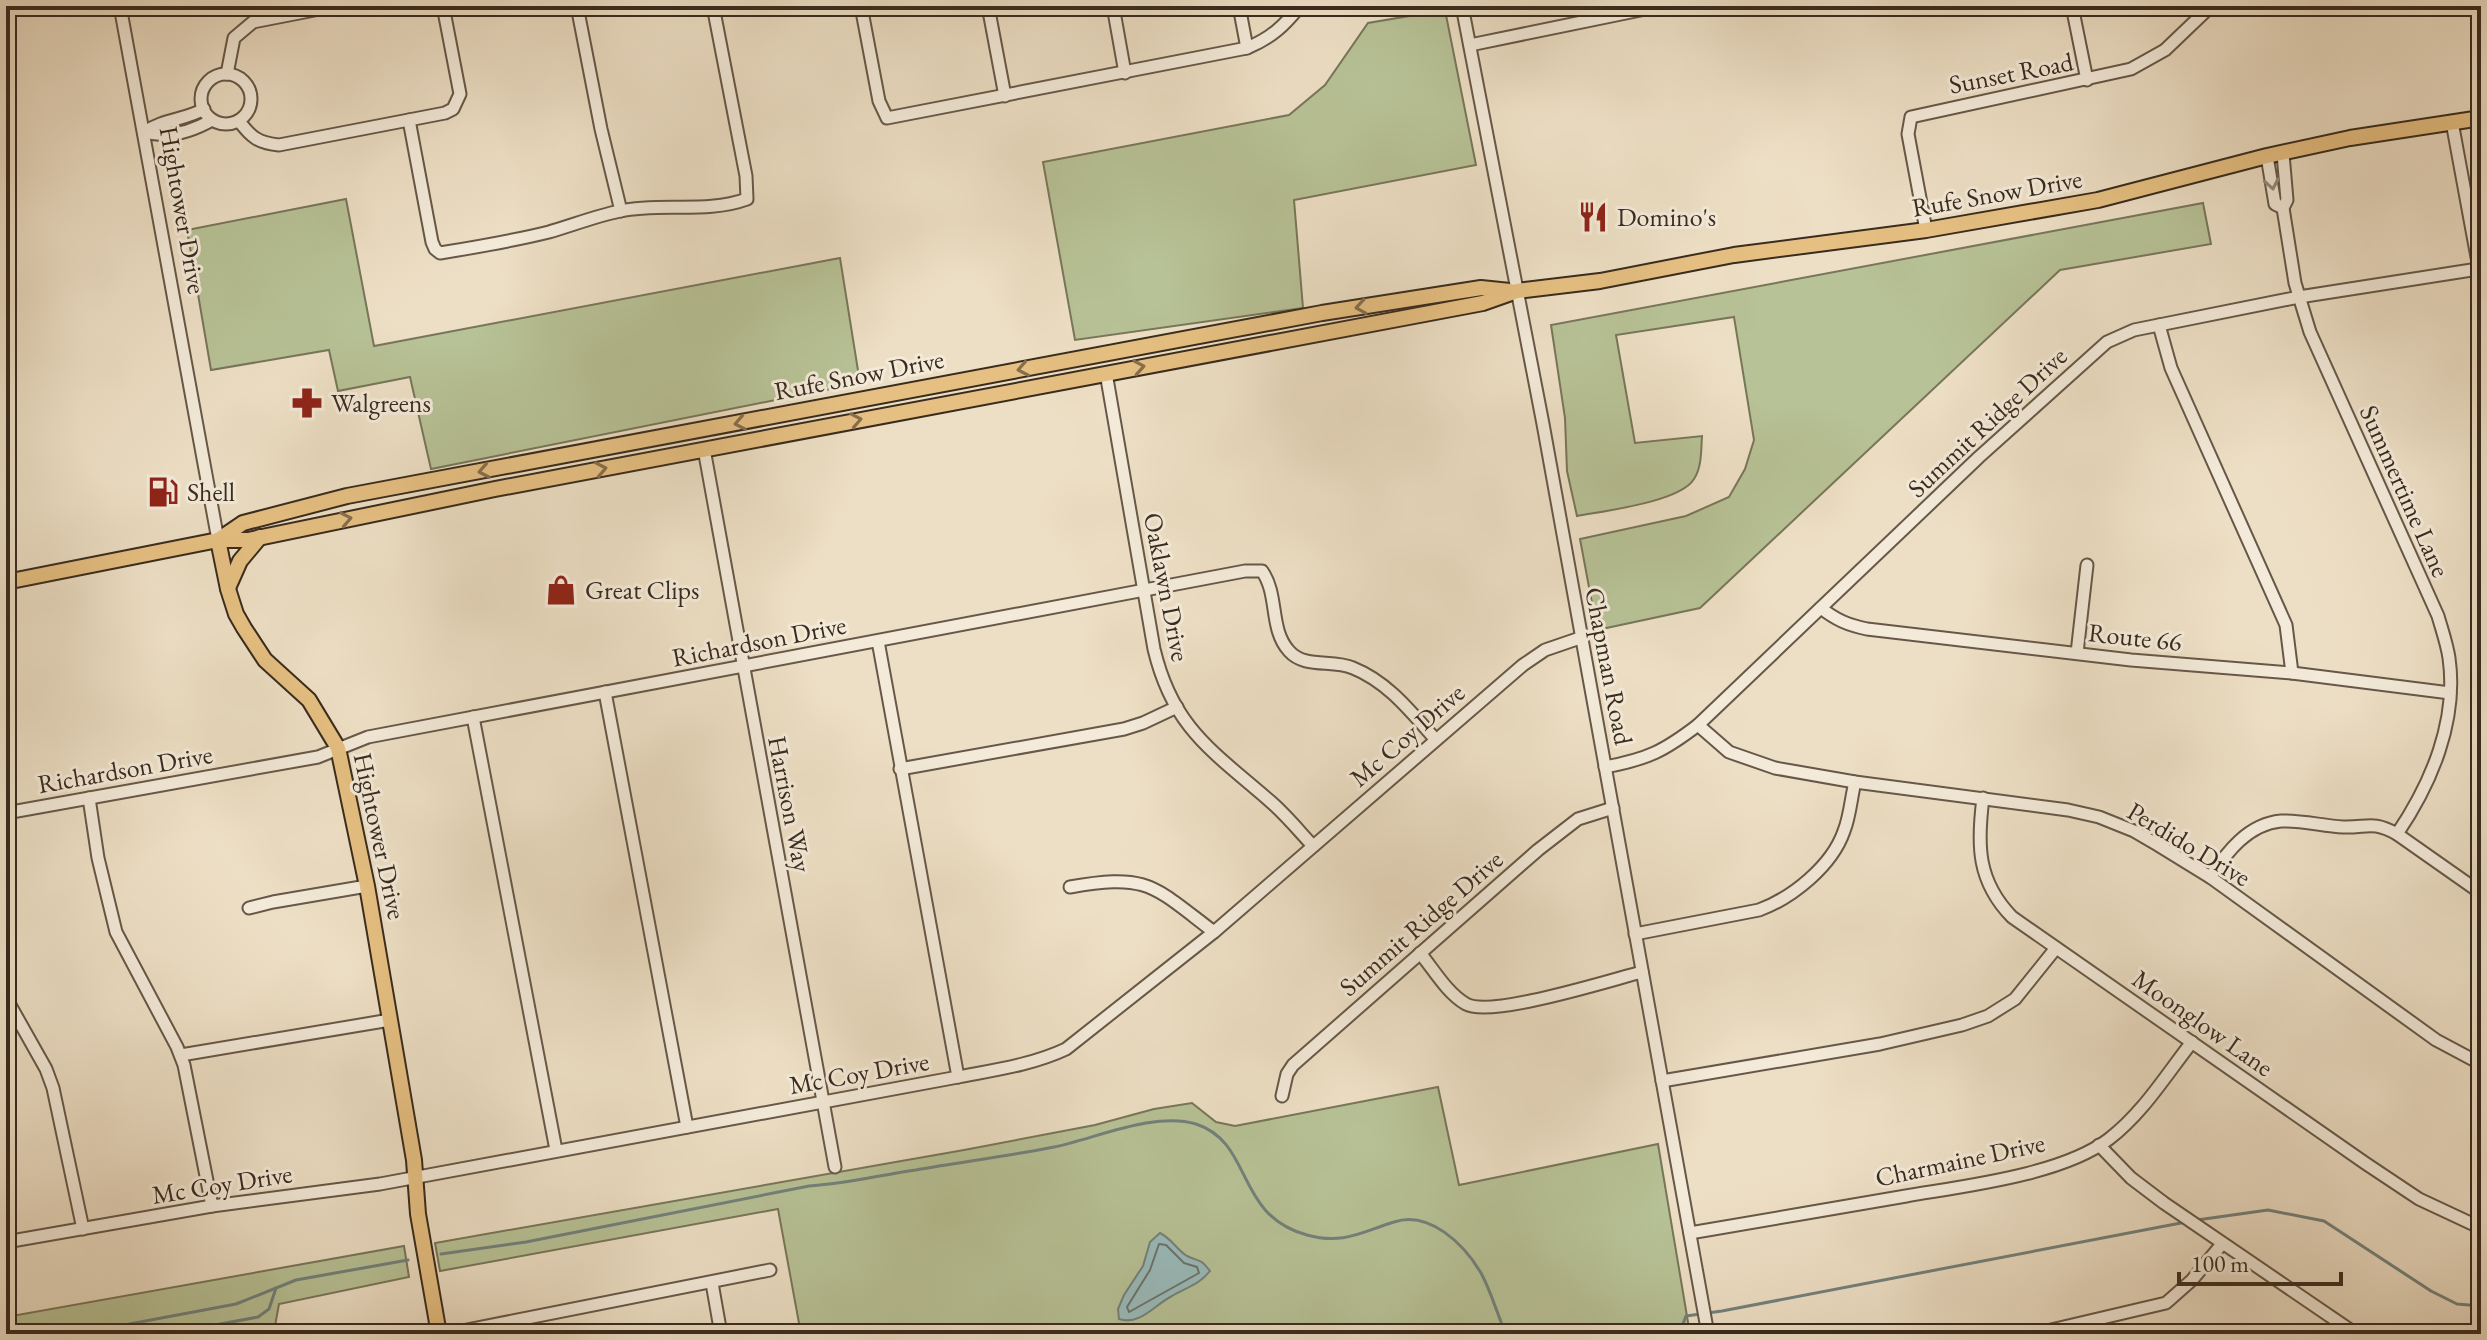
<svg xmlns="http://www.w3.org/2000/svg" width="2487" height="1340" font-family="'EB Garamond',serif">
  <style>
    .green { fill: #b7c296; stroke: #78765a; stroke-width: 2 }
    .water { fill: #9abbbb; stroke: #73817c; stroke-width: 2 }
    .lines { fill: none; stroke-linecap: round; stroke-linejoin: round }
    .shore { stroke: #6a736c; stroke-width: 2 }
    .stream { stroke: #73817c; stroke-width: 3 }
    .minor-casing { stroke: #665848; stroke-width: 15 }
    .major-casing { stroke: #392b1e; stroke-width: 18 }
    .minor { stroke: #f3ead9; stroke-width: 11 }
    .major { stroke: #e6c082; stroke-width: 14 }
    .oneway { stroke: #968a7c }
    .oneway2 { stroke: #876e4b }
    .labels { text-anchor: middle; stroke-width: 6; stroke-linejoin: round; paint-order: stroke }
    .street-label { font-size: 26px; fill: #392b1e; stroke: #f3ead9 }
    .poi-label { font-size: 26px; fill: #392b1e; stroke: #f3ead9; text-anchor: start }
  </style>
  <rect width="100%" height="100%" fill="#eddfc5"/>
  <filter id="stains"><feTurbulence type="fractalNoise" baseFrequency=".0025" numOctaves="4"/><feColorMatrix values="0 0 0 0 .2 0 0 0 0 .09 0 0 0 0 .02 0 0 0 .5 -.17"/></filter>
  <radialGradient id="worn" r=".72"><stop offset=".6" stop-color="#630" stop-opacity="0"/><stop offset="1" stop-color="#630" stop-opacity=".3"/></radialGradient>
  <g class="green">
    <path d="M 1445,10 L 1476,165 L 1294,200 L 1303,308 L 1075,340 L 1043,162 L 1289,115 L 1325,85 L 1368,23 Z"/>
    <path d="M 346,199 L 374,346 L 840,258 L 860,383 L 431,469 L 410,377 L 338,391 L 329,350 L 211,370 L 187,230 Z"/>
    <path d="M 2203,203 L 2211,244 L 2060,270 L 1700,608 L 1597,630 L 1580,539 L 1686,516 L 1729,497 L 1745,469 L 1754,440 L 1734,317 L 1616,335 L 1635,443 L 1702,436 C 1701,450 1702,467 1694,479 C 1680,502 1604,511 1577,516 L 1567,471 L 1565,418 L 1551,325 Z"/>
    <path d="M 1438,1087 L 1459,1185 L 1658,1144 L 1690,1334 L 801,1334 L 778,1209 L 440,1271 L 435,1243 L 964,1150 L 1095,1125 L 1154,1109 L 1192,1103 L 1216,1122 L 1235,1126 Z"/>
    <path d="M 404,1246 L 409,1277 L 279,1304 L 275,1326 L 253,1333 L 6,1334 L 6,1317 Z"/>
  </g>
  <path class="water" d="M 1160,1233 C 1172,1239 1177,1250 1187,1256 C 1201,1263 1199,1257 1210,1271 C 1199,1285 1187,1287 1172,1296 C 1154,1305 1140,1326 1119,1319 L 1118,1309 L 1124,1295 L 1143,1266 L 1150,1242 Z"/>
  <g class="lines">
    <path class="shore" d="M 1159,1244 L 1166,1245 L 1184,1263 L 1197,1267 L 1199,1273 L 1129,1312 L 1127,1307 L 1150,1270 Z"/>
    <g class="stream">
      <path d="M 2197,1220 L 2268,1210 L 2324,1221 L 2431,1291 L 2457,1304 L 2481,1306"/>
      <path d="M 441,1254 L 526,1242 L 809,1186 C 845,1184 880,1175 916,1170 C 962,1162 1008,1156 1054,1147 C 1094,1139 1155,1111 1196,1124 C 1254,1143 1234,1215 1307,1235 C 1343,1245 1361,1232 1394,1222 C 1429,1210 1464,1244 1481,1273 C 1491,1291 1497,1314 1506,1334"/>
      <path d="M 76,1334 L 236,1304 L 296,1280 L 408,1260"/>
      <path d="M 167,1334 L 258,1317 L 269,1309 L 276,1288"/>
      <path d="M 1679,1334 L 1686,1316 L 1722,1311 L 2186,1222"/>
    </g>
    <g class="minor-casing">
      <g id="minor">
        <path d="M 120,6 L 218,540"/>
        <path d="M 577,6 L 601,129 L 621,211"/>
        <path d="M 861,6 L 879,101 L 887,118 L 1247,48 C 1271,38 1284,26 1300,6"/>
        <path d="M 988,6 L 1005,96"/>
        <path d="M 1113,6 L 1125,73"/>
        <path d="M 1239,6 L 1247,48"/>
        <path d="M 1462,6 L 1543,424 L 1708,1334"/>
        <path d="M 2072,6 L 2087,80"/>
        <path d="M 1470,45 L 1660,6"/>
        <path d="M 227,74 L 234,38 L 253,22 L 335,6"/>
        <circle cx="226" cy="99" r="25"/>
        <path d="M 409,120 L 432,242 L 435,249 L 440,253 C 477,247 513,241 549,232 C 573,225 596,216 620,211 C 662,202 706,214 747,199 L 746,176 L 713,6"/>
        <path d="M 239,121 C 251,137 258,143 279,145 L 445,113 L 453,109 L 460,94 L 443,6"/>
        <path d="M 2452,122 L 2481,279"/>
        <path d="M 145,132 C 169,139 191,132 212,120"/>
        <path d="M 145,132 C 163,119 185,120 204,109"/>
        <path d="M 2283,154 L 2287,200 L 2283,208 L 2295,283 L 2310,332 L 2438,616 C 2442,630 2447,644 2449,658 C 2458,721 2431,784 2397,834"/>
        <path d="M 2267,156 L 2275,204 L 2283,208"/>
        <path d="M 1926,230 L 1908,134 L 1911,117 L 2131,69 L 2165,50 L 2211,6"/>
        <path d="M 2159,325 L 2171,368 L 2286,625 L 2292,673"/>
        <path d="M 1106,373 L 1154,649 C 1173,729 1214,752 1271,802 C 1286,815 1299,831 1313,846"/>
        <path d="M 704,449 L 835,1167"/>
        <path d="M 1821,608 C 1836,620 1848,625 1867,629 L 2131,660 L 2292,673 L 2450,693"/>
        <path d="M 878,641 L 958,1077"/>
        <path d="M 2077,653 L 2087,565"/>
        <path d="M 605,692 L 687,1127"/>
        <path d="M 473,717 L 556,1150"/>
        <path d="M 1698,725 L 1729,752 L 1775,768 L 1855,782 L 2068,810 L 2099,817 L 2134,831 L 2158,845 L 2210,877 L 2436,1040 L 2481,1064"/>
        <path d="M 1605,767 C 1648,759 1664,751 1698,725 L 1979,457 L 2107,342 L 2134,330 L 2299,297 L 2478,269"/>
        <path d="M 900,769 L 1124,729 L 1143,723 L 1177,707"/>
        <path d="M 89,798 L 98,858 L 116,932 L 177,1047 L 184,1065 L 212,1206"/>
        <path d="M 1983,798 C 1977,845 1977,881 2012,917 L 2365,1163 L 2419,1199 L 2481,1228"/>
        <path d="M 6,813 L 318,757 L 368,737 L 1245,571 L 1262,571 C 1279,595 1269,629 1289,651 C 1305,669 1332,659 1353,668 C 1388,682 1411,712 1436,740"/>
        <path d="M 2210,877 C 2227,852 2248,824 2281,821 C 2301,820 2323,826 2343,827 C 2367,828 2372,820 2397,834 L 2481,893"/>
        <path d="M 1070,887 C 1149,873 1153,886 1214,932"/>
        <path d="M 249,908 L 273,902 L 367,886"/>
        <path d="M 1635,934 L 1759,910 C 1792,898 1832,866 1844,831 C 1850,816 1851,798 1855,782"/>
        <path d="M 1420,953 C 1434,970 1447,993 1466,1004 C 1491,1018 1610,980 1642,972"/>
        <path d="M 6,998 L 46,1069 L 53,1088 L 83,1229"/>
        <path d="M 181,1055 L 390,1020"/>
        <path d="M 1662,1081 L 1880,1044 L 1962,1025 L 1988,1016 L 2015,999 L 2056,948"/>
        <path d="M 1282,1096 L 1287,1074 L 1293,1065 L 1538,850 L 1578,819 L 1613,808"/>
        <path d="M 2099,1145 L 2131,1178 L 2164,1203 L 2356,1334"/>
        <path d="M 1690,1233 C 1762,1221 1834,1208 1906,1196 C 1964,1186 2062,1175 2109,1139 C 2143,1113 2166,1075 2192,1042"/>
        <path d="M 6,1242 L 212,1206 L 380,1184 L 958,1077 C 994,1070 1032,1065 1066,1049 L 1214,932 L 1523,665 L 1545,650 L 1580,638"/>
        <path d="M 712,1283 L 721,1334"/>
        <path d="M 447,1334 L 770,1270"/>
        <path d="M 2034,1334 L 2166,1303 L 2192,1280 L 2222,1244"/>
      </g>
    </g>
    <g class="major-casing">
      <g id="major">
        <path d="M 218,540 L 243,523 L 347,496 L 1322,313 L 1481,288 L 1510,291"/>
        <path d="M 218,540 L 228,589 L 236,614 L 244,628 L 265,660 L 309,700 L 338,748 L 367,886 L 414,1160 L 418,1214 L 439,1334"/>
        <path d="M 6,582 L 218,540 L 248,540 L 495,489 L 1483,303 L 1517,291 L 1600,281 L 1734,255 L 1926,230 L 2098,200 L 2267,156 L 2350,138 L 2481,118"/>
        <path d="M 228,588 L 240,561 L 260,537"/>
      </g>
    </g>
    <use href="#minor" class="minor"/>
    <use href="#major" class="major"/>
  </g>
  <defs><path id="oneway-chevron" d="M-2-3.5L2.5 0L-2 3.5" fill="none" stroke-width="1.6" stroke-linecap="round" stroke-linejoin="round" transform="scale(2)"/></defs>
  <use class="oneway" href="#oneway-chevron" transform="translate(2272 184) rotate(80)"/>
  <g class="oneway2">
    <use href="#oneway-chevron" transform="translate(1361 307) rotate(171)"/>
    <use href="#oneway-chevron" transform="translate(1139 367) rotate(-10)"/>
    <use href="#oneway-chevron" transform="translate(1023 369) rotate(169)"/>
    <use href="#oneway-chevron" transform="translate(856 420) rotate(-11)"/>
    <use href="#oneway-chevron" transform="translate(740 423) rotate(169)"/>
    <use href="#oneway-chevron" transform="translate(601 469) rotate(-11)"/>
    <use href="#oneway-chevron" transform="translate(484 471) rotate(169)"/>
    <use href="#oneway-chevron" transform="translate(346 519) rotate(-11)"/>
  </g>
  <defs>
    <g id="restaurant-bare" transform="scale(2.4)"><path d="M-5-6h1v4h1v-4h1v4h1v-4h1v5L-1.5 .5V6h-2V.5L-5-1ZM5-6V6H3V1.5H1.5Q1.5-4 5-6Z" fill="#8f2418" stroke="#f3ead9" stroke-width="2.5" paint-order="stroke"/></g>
    <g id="pharmacy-bare" transform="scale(2.4)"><path d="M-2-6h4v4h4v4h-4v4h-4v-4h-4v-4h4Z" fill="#8f2418" stroke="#f3ead9" stroke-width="2.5" paint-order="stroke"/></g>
    <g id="fuel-bare" transform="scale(2.4)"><path d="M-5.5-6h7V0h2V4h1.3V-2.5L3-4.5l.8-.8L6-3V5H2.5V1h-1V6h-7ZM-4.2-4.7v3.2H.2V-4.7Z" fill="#8f2418" stroke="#f3ead9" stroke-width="2.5" paint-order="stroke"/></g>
    <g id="shop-bare" transform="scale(2.4)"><path d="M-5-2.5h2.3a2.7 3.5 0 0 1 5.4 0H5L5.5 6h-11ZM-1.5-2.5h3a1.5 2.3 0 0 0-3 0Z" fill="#8f2418" stroke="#f3ead9" stroke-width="2.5" paint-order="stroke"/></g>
  </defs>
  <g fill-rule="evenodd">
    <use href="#restaurant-bare" x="1593" y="217"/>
    <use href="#pharmacy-bare" x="307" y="403"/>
    <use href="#fuel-bare" x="163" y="492"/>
    <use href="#shop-bare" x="561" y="590"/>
  </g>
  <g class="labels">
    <g class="street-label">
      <text transform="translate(2011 73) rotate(-11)" y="9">Sunset Road</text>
      <text transform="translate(1997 193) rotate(-10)" y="9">Rufe Snow Drive</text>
      <text transform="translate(183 210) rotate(80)" y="9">Hightower Drive</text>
      <text transform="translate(859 375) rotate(-11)" y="9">Rufe Snow Drive</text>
      <text transform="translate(1987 422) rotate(-43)" y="9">Summit Ridge Drive</text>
      <text transform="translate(2405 491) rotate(66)" y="9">Summertime Lane</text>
      <text transform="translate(1167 587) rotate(79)" y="9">Oaklawn Drive</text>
      <text transform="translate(2135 637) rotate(6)" y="9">Route 66</text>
      <text transform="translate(759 641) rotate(-11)" y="9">Richardson Drive</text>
      <text transform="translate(1609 666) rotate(79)" y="9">Chapman Road</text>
      <text transform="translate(1407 735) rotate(-41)" y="9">Mc Coy Drive</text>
      <text transform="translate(125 769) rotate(-10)" y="9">Richardson Drive</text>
      <text transform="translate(790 804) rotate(79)" y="9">Harrison Way</text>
      <text transform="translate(380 836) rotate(78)" y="9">Hightower Drive</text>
      <text transform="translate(2189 844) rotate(31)" y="9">Perdido Drive</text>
      <text transform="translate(1421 923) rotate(-41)" y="9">Summit Ridge Drive</text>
      <text transform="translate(2203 1023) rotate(35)" y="9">Moonglow Lane</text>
      <text transform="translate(859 1073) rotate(-10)" y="9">Mc Coy Drive</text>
      <text transform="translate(1960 1160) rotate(-12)" y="9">Charmaine Drive</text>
      <text transform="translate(222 1184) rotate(-9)" y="9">Mc Coy Drive</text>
    </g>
    <g class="poi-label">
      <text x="1617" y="226">Domino's</text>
      <text x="331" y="412">Walgreens</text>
      <text x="187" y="501">Shell</text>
      <text x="585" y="599">Great Clips</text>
    </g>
  </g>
  <rect width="2487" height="1340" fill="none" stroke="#eddfc5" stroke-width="32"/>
  <rect x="8" y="8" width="2471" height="1324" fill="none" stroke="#392b1e" stroke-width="4"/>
  <rect x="16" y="16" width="2455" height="1308" fill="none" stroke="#392b1e" stroke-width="2"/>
  <path d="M2179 1272v12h162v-12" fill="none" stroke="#392b1e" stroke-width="4"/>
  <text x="2191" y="1272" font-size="24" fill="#392b1e" stroke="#f3ead9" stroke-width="6" paint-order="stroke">100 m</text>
  <rect width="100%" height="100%" filter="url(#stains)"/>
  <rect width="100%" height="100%" fill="url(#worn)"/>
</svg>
